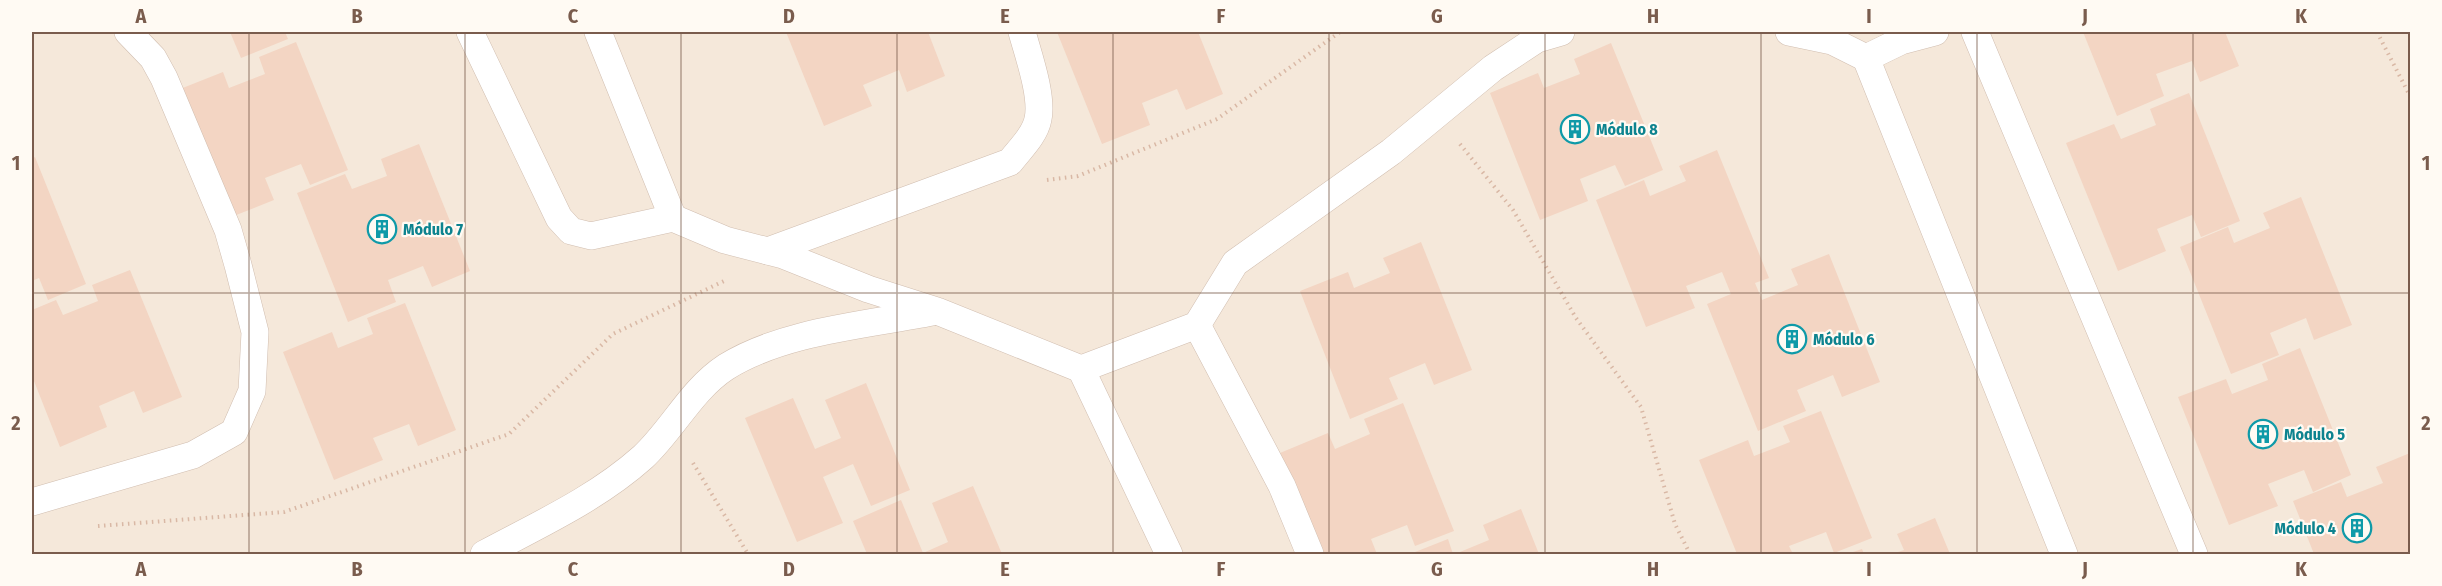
<svg xmlns="http://www.w3.org/2000/svg" width="2442" height="586" font-family="'Fira Sans Condensed',sans-serif">
  <style>
    .residential { fill: #f5e8da }
    .building { fill: #f3d5c3 }
    .lines { fill: none; stroke-linecap: round; stroke-linejoin: round }
    .service-casing { stroke: #d1beb0; stroke-width: 28 }
    .path { stroke: #d9b8a5; stroke-width: 4; stroke-dasharray: 1.5 4.5; stroke-linecap: butt }
    .service { stroke: #fff; stroke-width: 27 }
    .grid { fill: none; stroke: #7a5c4d; stroke-width: 1.5; stroke-opacity: 0.55 }
    .labels { text-anchor: middle; stroke-width: 4.5; stroke-linejoin: round; paint-order: stroke }
    .culture-label { font-size: 16px; font-weight: bold; fill: #0d838f; stroke: #fffaf3; text-anchor: start }
    .neatline { fill: none; stroke: #7a5c4d; stroke-width: 2 }
    .grid-label { font-size: 20px; text-anchor: middle; font-weight: bold; fill: #7a5c4d }
  </style>
  <rect width="100%" height="100%" fill="#fdf6ec"/>
  <rect class="residential" x="32" y="32" width="2378" height="522"/>
  <g class="building">
    <path d="M 230,32 L 285,32 L 288,39 L 241,58 Z"/>
    <path d="M 786,32 L 928,32 L 945,76 L 907,92 L 899,70 L 863,85 L 872,106 L 824,126 Z"/>
    <path d="M 1057,32 L 1198,32 L 1223,94 L 1186,110 L 1177,89 L 1142,103 L 1150,125 L 1102,144 Z"/>
    <path d="M 2083,32 L 2225,32 L 2239,66 L 2200,82 L 2192,61 L 2156,74 L 2164,96 L 2117,116 Z"/>
    <path d="M 296,42 L 348,170 L 310,185 L 301,164 L 265,178 L 274,200 L 226,219 L 175,91 L 223,72 L 229,88 L 265,74 L 259,57 Z"/>
    <path d="M 1611,43 L 1663,170 L 1625,186 L 1615,165 L 1580,179 L 1588,201 L 1540,220 L 1490,93 L 1538,73 L 1544,88 L 1580,74 L 1574,59 Z"/>
    <path d="M 2189,93 L 2240,221 L 2201,237 L 2192,215 L 2157,229 L 2166,251 L 2118,271 L 2066,143 L 2114,124 L 2121,139 L 2156,125 L 2150,109 Z"/>
    <path d="M 419,144 L 470,271 L 432,287 L 423,266 L 388,280 L 396,302 L 348,322 L 297,193 L 345,174 L 352,189 L 387,176 L 381,159 Z"/>
    <path d="M 1717,150 L 1769,278 L 1755,283 L 1762,300 L 1798,285 L 1791,269 L 1829,254 L 1880,382 L 1842,397 L 1833,375 L 1797,390 L 1806,411 L 1758,431 L 1707,304 L 1731,294 L 1722,272 L 1686,286 L 1695,308 L 1646,327 L 1596,200 L 1644,180 L 1650,196 L 1686,181 L 1679,166 Z"/>
    <path d="M 35,157 L 86,284 L 48,300 L 39,278 L 32,281 L 32,159 Z"/>
    <path d="M 2301,197 L 2352,325 L 2314,340 L 2306,318 L 2270,333 L 2279,355 L 2231,374 L 2180,247 L 2228,227 L 2234,243 L 2270,228 L 2263,213 Z"/>
    <path d="M 1421,242 L 1472,370 L 1434,385 L 1425,363 L 1389,378 L 1398,399 L 1350,419 L 1300,291 L 1348,272 L 1354,288 L 1390,273 L 1383,258 Z"/>
    <path d="M 130,270 L 182,397 L 143,413 L 134,391 L 99,406 L 107,427 L 60,447 L 32,376 L 32,310 L 56,300 L 63,315 L 98,301 L 92,285 Z"/>
    <path d="M 405,303 L 456,430 L 418,446 L 409,424 L 373,438 L 383,460 L 334,480 L 283,352 L 332,332 L 338,348 L 373,334 L 367,318 Z"/>
    <path d="M 2300,348 L 2351,475 L 2313,492 L 2304,470 L 2268,484 L 2278,506 L 2229,525 L 2178,397 L 2226,379 L 2232,394 L 2268,380 L 2262,364 Z"/>
    <path d="M 866,383 L 910,490 L 871,506 L 853,464 L 823,477 L 843,523 L 797,542 L 745,418 L 793,398 L 815,449 L 841,438 L 825,400 Z"/>
    <path d="M 1403,403 L 1454,531 L 1415,546 L 1407,525 L 1371,539 L 1377,554 L 1322,554 L 1280,453 L 1328,433 L 1335,449 L 1370,434 L 1364,419 Z"/>
    <path d="M 1821,411 L 1872,538 L 1834,553 L 1826,532 L 1789,546 L 1793,554 L 1737,554 L 1699,460 L 1748,440 L 1754,456 L 1790,442 L 1783,426 Z"/>
    <path d="M 2410,453 L 2410,554 L 2314,554 L 2293,501 L 2341,482 L 2347,497 L 2383,483 L 2376,467 Z"/>
    <path d="M 973,486 L 1002,554 L 867,554 L 853,521 L 901,500 L 923,553 L 948,542 L 932,503 Z"/>
    <path d="M 1521,509 L 1539,554 L 1455,554 L 1489,540 L 1483,525 Z"/>
    <path d="M 1935,518 L 1950,554 L 1892,554 L 1904,550 L 1897,534 Z"/>
    <path d="M 1448,539 L 1453,554 L 1410,554 Z"/>
    <path d="M 1862,549 L 1864,554 L 1847,554 Z"/>
  </g>
  <g class="lines">
    <g class="service-casing">
      <g id="service">
        <path d="M 470,32 L 559,218 L 571,231 L 591,236 L 673,218 L 725,240 L 783,255 L 868,289 L 937,311 L 1081,369 L 1197,325 L 1235,263 L 1391,152 L 1493,68 L 1537,39 L 1561,32"/>
        <path d="M 598,32 L 673,218"/>
        <path d="M 1789,32 L 1832,41 L 1866,58"/>
        <path d="M 1935,32 L 1901,41 L 1866,58 L 2064,554"/>
        <path d="M 1975,32 L 2194,554"/>
        <path d="M 768,251 L 1010,162 C 1020,149 1035,135 1038,119 C 1043,96 1028,54 1022,32"/>
        <path d="M 1197,325 L 1282,486 L 1310,554"/>
        <path d="M 1081,369 L 1169,554"/>
        <path d="M 32,502 L 193,455 L 234,432 L 252,391 L 255,332 L 238,265 L 228,230 L 164,78 L 153,58 L 128,32"/>
        <path d="M 484,554 C 538,525 596,499 643,457 C 673,429 691,390 726,367 C 784,331 867,325 932,312"/>
      </g>
    </g>
    <g class="path">
      <path d="M 2377,32 L 2410,96"/>
      <path d="M 1460,144 L 1513,210 L 1576,318 L 1641,407 L 1675,524 L 1690,554"/>
      <path d="M 1047,180 L 1078,176 L 1217,119 L 1340,32"/>
      <path d="M 693,463 L 748,554"/>
      <path d="M 98,526 L 284,512 L 509,434 L 613,334 L 724,281"/>
    </g>
    <use href="#service" class="service"/>
  </g>
  <path class="grid" d="M 249,32 L 249,554M 465,32 L 465,554M 681,32 L 681,554M 897,32 L 897,554M 1113,32 L 1113,554M 1329,32 L 1329,554M 1545,32 L 1545,554M 1761,32 L 1761,554M 1977,32 L 1977,554M 2193,32 L 2193,554M 32,293 L 2410,293"/>
  <defs>
    <g id="building-ring" transform="scale(1.5)"><circle r="9.5" fill="#fffaf3" stroke="#0f9aa8" stroke-width="1.5"/><path d="M-4-6H4V6H1V3H-1V6H-4ZM-2.5-4.3h1.7v1.8h-1.7ZM.8-4.3h1.7v1.8H.8ZM-2.5-1h1.7V.8h-1.7ZM.8-1h1.7V.8H.8Z" fill="#0f9aa8"/></g>
  </defs>
  <g fill-rule="evenodd">
    <use href="#building-ring" x="1575" y="129"/>
    <use href="#building-ring" x="382" y="229"/>
    <use href="#building-ring" x="1792" y="339"/>
    <use href="#building-ring" x="2263" y="434"/>
    <use href="#building-ring" x="2357" y="528"/>
  </g>
  <g class="labels">
    <g class="culture-label">
      <text x="1596" y="135">Módulo 8</text>
      <text x="403" y="235">Módulo 7</text>
      <text x="1813" y="345">Módulo 6</text>
      <text x="2284" y="440">Módulo 5</text>
      <text x="2336" y="534" text-anchor="end">Módulo 4</text>
    </g>
  </g>
  <rect width="2442" height="586" fill="none" stroke="#fffaf3" stroke-width="66"/>
  <rect x="33" y="33" width="2376" height="520" class="neatline"/>
  <g class="grid-label">
    <text x="141" y="23">A</text>
    <text x="357" y="23">B</text>
    <text x="573" y="23">C</text>
    <text x="789" y="23">D</text>
    <text x="1005" y="23">E</text>
    <text x="1221" y="23">F</text>
    <text x="1437" y="23">G</text>
    <text x="1653" y="23">H</text>
    <text x="1869" y="23">I</text>
    <text x="2085" y="23">J</text>
    <text x="2301" y="23">K</text>
    <text x="16" y="170">1</text>
    <text x="2426" y="170">1</text>
    <text x="16" y="430">2</text>
    <text x="2426" y="430">2</text>
    <text x="141" y="576">A</text>
    <text x="357" y="576">B</text>
    <text x="573" y="576">C</text>
    <text x="789" y="576">D</text>
    <text x="1005" y="576">E</text>
    <text x="1221" y="576">F</text>
    <text x="1437" y="576">G</text>
    <text x="1653" y="576">H</text>
    <text x="1869" y="576">I</text>
    <text x="2085" y="576">J</text>
    <text x="2301" y="576">K</text>
  </g>
</svg>
